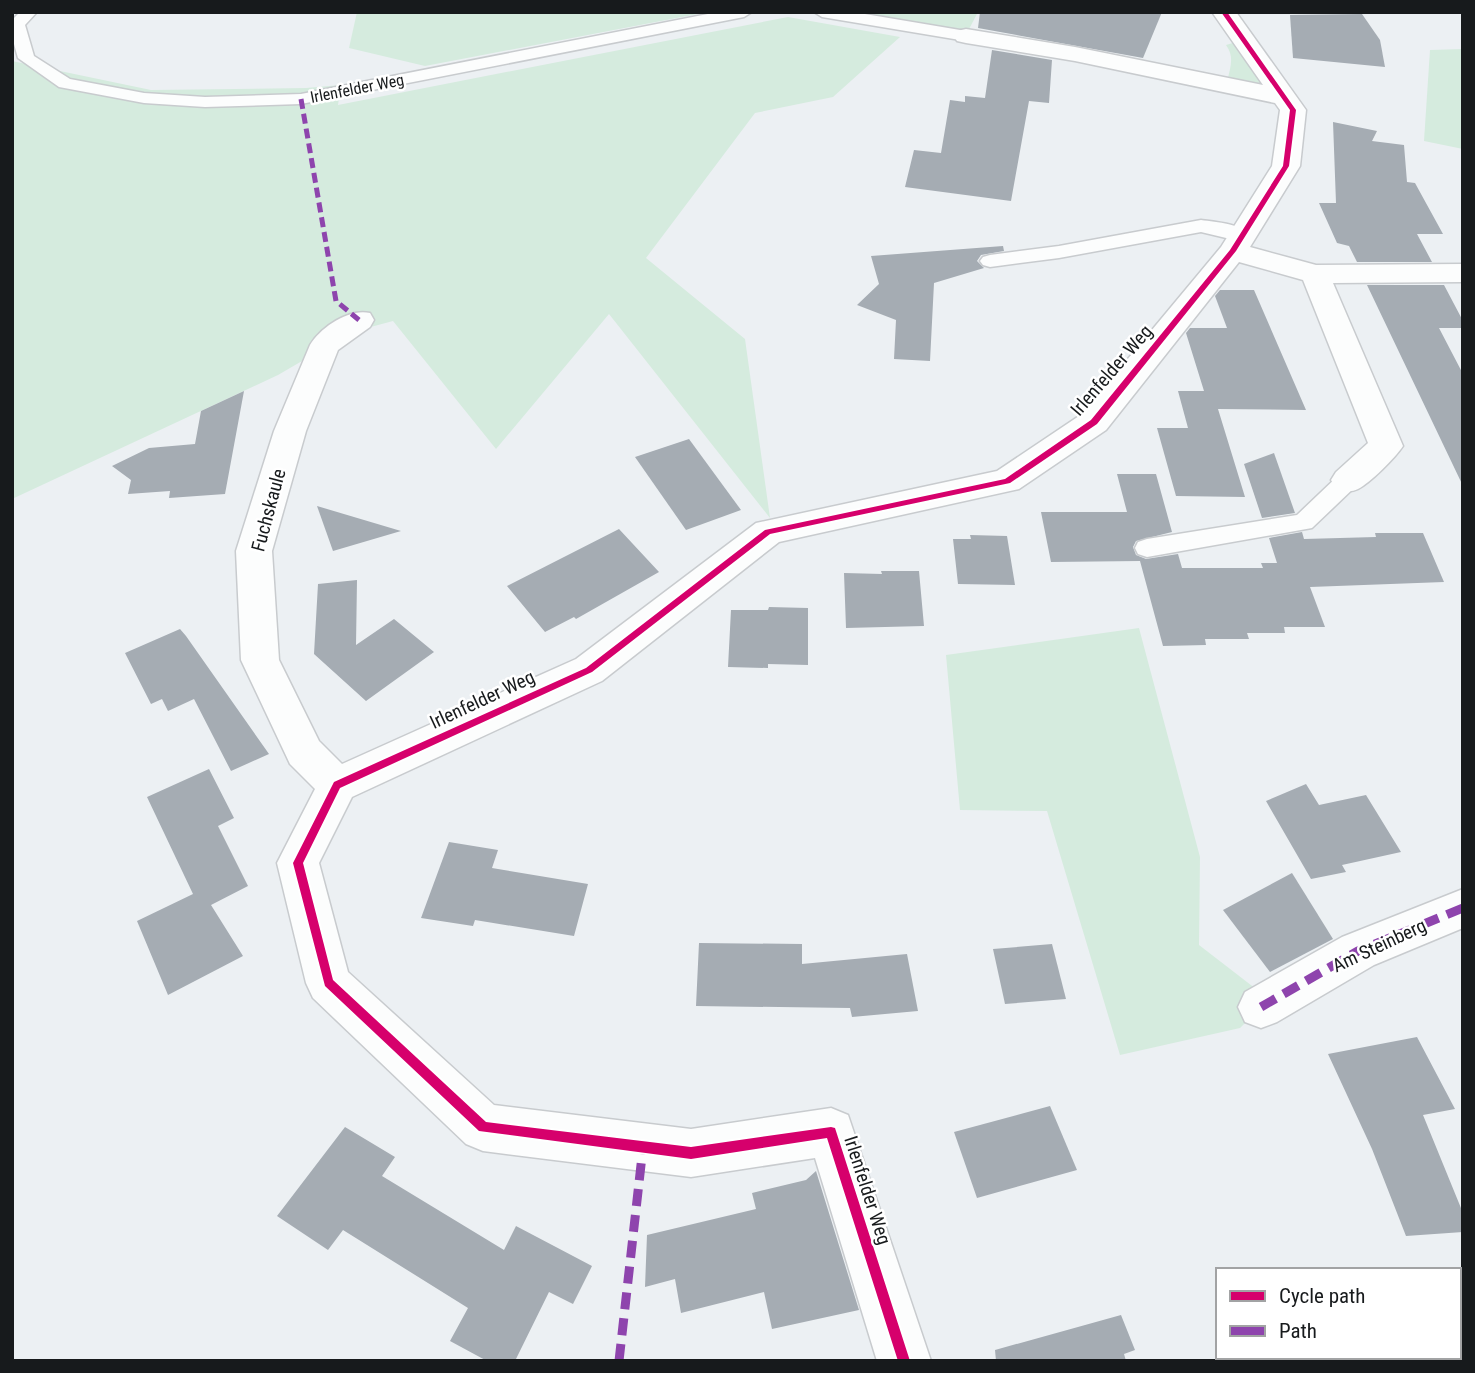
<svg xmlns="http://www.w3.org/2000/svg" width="1475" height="1373" font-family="'Roboto Condensed',sans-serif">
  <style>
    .green { fill: #d5ebde }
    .building { fill: #a5acb3 }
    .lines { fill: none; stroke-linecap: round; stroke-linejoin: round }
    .lane-casing { stroke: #c8cbce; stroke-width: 3 }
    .street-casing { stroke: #c8cbce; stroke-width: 3 }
    .lane { fill: #fcfdfd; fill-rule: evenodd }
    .street { fill: #fcfdfd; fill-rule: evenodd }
    .quiet-far1 { stroke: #8e44ad; stroke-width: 5; stroke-dasharray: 10 5; stroke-linecap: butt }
    .quiet { stroke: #8e44ad; stroke-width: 9; stroke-dasharray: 17 9; stroke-linecap: butt }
    .cycleway-casing { stroke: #fff; stroke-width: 4 }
    .cycleway { fill: #d6006c; fill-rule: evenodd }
    .labels { text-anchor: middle; stroke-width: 5; stroke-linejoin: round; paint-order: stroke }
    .far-street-label { font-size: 16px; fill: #171a1c; stroke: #fff }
    .street-label { font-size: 19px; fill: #171a1c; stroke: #fff }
  </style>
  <rect width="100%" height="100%" fill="#ecf0f3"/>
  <g class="green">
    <path d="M 357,12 L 708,12 L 425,66 L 349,48 Z"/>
    <path d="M 849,12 L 978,12 L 968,31 Z"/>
    <path d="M 788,17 L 900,37 L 833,97 L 755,113 L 646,258 L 745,339 L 770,518 L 609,314 L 496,449 L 393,321 L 352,332 L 278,375 L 12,499 L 12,61 L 151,90 L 306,88 L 341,85 L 338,105 Z"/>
    <path d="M 1236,42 L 1269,88 L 1228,78 C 1231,65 1234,56 1226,45 Z"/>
    <path d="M 1463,49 L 1463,149 L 1424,141 L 1430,50 Z"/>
    <path d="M 1139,628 L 1200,857 L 1199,945 L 1269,999 L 1240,1028 L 1120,1055 L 1047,811 L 960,810 L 946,655 Z"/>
  </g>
  <g class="building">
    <path d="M 980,12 L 1162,12 L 1143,58 L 978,28 Z"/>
    <path d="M 1362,14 L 1380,40 L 1385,67 L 1293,58 L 1290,15 Z"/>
    <path d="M 992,50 L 1052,60 L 1049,103 L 1029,101 L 1011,201 L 905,187 L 914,150 L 941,153 L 950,100 L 965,102 L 965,96 L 985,98 Z"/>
    <path d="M 1333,122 L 1377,131 L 1372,141 L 1404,145 L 1407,182 L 1415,183 L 1443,234 L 1417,234 L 1432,262 L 1357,262 L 1349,246 L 1337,243 L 1319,203 L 1336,203 Z"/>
    <path d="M 1003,246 L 1004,251 L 981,255 L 977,261 L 984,268 L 934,283 L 930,361 L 894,359 L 896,320 L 857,305 L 879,284 L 871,256 Z"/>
    <path d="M 1367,285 L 1444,285 L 1463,321 L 1463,328 L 1439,328 L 1463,374 L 1463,486 Z"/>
    <path d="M 1220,290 L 1254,290 L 1306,410 L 1218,409 L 1245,497 L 1176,496 L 1157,428 L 1188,428 L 1178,391 L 1204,391 L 1186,333 L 1190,328 L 1227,328 L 1215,296 Z"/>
    <path d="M 244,391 L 225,494 L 169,498 L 170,491 L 128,494 L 131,480 L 112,466 L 149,448 L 195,444 L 201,411 Z"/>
    <path d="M 689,439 L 741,510 L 686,530 L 635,457 Z"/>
    <path d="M 1274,453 L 1295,513 L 1262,518 L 1244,464 Z"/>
    <path d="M 1117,474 L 1156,474 L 1172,532 L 1136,541 L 1133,547 L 1136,555 L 1146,559 L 1178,554 L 1182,568 L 1263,568 L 1261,563 L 1277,563 L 1269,538 L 1302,532 L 1304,539 L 1376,537 L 1375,533 L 1423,533 L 1444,582 L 1310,587 L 1325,627 L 1284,627 L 1285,633 L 1247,633 L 1249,639 L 1205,639 L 1206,645 L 1163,646 L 1140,561 L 1051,562 L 1041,512 L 1127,512 Z"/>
    <path d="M 317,506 L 401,531 L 333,551 Z"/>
    <path d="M 619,529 L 659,572 L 576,619 L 574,617 L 545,632 L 507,586 Z"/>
    <path d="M 970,535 L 1007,536 L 1015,585 L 958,584 L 953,539 L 971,539 Z"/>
    <path d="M 881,571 L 919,571 L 924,626 L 846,628 L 844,573 L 882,574 Z"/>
    <path d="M 357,580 L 356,645 L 394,619 L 434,652 L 366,701 L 314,654 L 318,584 Z"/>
    <path d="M 769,607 L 808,608 L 808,665 L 768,664 L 768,668 L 728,667 L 731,610 L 768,610 Z"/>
    <path d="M 180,629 L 186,636 L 269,754 L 231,771 L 194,699 L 168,711 L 162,699 L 151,704 L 125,653 Z"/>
    <path d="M 209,769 L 234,818 L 218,826 L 248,886 L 211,905 L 243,956 L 168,995 L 137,921 L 193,894 L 147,797 Z"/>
    <path d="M 1306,784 L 1319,805 L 1366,795 L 1401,852 L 1342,865 L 1346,872 L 1311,879 L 1266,801 Z"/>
    <path d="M 449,842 L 498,850 L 492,868 L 588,884 L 574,936 L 475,920 L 473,926 L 421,918 Z"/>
    <path d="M 1292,873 L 1333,939 L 1270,972 L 1223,910 Z"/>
    <path d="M 699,943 L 802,944 L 802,964 L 907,954 L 918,1011 L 852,1017 L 850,1008 L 696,1006 Z"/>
    <path d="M 1052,944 L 1066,999 L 1005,1004 L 993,949 Z"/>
    <path d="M 1417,1037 L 1455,1109 L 1423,1115 L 1463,1213 L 1463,1232 L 1406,1236 L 1372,1149 L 1328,1054 Z"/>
    <path d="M 1050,1106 L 1077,1170 L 977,1198 L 954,1132 Z"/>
    <path d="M 345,1127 L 395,1157 L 382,1176 L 504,1250 L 516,1226 L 592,1266 L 573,1304 L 549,1292 L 515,1361 L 487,1361 L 450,1341 L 468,1308 L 343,1230 L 328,1250 L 277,1216 Z"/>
    <path d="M 816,1171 L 859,1310 L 772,1329 L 764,1292 L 681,1313 L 675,1279 L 645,1287 L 647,1235 L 756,1209 L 752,1193 L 806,1180 Z"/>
    <path d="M 1121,1315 L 1135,1350 L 1124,1354 L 1126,1361 L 996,1361 L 995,1350 Z"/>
  </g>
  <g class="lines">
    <g class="lane-casing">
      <g id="lane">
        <path d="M 20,12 L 37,12 L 25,25 L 34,56 L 70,79 L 144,93 L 205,97 L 301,94 L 718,12 L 752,12 L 744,17 L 301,104 L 205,107 L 144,103 L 59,87 L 18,58 L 12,37 L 12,20 Z"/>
        <path d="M 814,12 L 853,12 L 966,31 L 974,36 L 966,41 L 822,17 Z"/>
        <path d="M 1201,220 C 1217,222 1242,224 1253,236 L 1243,242 L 1201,232 L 1059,258 L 990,267 L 983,265 L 980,261 L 983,257 L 990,255 L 1059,246 Z"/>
        <path d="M 1348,472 L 1356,474 L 1360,480 L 1356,486 L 1312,528 L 1147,557 L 1138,554 L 1135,548 L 1138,542 L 1147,539 L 1297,515 L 1340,474 Z"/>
      </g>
    </g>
    <g class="street-casing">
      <g id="street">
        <path d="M 1212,12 L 1236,12 L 1306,110 L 1300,166 L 1250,247 L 1316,265 L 1463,264 L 1463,282 L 1333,283 L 1403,446 C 1395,458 1370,483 1358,489 C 1350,493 1344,491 1336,488 L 1331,480 L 1336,472 L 1368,443 L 1303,280 L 1239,262 L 1106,430 L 1019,489 L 779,542 L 602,681 L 352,797 L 319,863 L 348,972 L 494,1105 L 691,1129 L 831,1108 L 848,1115 L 931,1361 L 877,1361 L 815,1158 L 691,1177 L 483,1151 L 466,1144 L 313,998 L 306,983 L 277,863 L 315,789 L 290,764 L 241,660 L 236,551 L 274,431 L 310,345 C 321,327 349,308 370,313 L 374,320 L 370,327 L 338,350 L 306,431 L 272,551 L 279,660 L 319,741 L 342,764 L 576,659 L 756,523 L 997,471 L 1082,414 L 1221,247 L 1272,166 L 1280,110 L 1275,103 L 1075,61 L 966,43 L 957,41 L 954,36 L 957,31 L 966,29 L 1075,47 L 1263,85 Z"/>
        <path d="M 1463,889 L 1463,928 L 1374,965 L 1277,1022 L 1261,1028 L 1245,1022 L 1238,1007 L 1245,992 L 1342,937 Z"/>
      </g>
    </g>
    <use href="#lane" class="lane"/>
    <use href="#street" class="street"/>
    <path class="quiet-far1" d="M 301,99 L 336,301 L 359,320"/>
    <g class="quiet">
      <path d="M 1261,1007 L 1358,951 L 1463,908"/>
      <path d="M 619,1361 L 643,1147"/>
    </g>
    <g class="cycleway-casing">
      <path id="cycleway" d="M 1221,12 L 1227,12 L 1296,110 L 1289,166 L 1236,251 L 1097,424 L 1010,483 L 770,534 L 592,672 L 340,788 L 303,863 L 333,980 L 486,1122 L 691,1147 L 831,1127 L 835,1128 L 910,1361 L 898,1361 L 827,1138 L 691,1159 L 479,1131 L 325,986 L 293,863 L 334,782 L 586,668 L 765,530 L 1005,479 L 1091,420 L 1230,250 L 1283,166 L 1290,110 Z"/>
    </g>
    <use href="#cycleway" class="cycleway"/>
  </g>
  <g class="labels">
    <g class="far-street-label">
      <text transform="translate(357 88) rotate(-11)" y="6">Irlenfelder Weg</text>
    </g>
    <g class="street-label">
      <text transform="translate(1111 370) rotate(-49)" y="7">Irlenfelder Weg</text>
      <text transform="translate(268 510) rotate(-75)" y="7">Fuchskaule</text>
      <text transform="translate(482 699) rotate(-25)" y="7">Irlenfelder Weg</text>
      <text transform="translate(1379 945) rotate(-25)" y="7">Am Steinberg</text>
      <text transform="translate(868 1190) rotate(72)" y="7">Irlenfelder Weg</text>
    </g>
  </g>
  <rect width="1475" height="1373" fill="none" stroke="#171a1c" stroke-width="28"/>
  <rect x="1216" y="1268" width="245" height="91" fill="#ffffff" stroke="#a2a3a4" stroke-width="2"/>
  <rect x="1230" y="1291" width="35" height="10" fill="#d6006c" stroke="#a2a3a4" stroke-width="2"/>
  <text x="1279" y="1303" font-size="21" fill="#171a1c">Cycle path</text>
  <rect x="1230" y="1326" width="35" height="10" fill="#8e44ad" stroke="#a2a3a4" stroke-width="2"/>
  <text x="1279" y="1338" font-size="21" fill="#171a1c">Path</text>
</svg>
